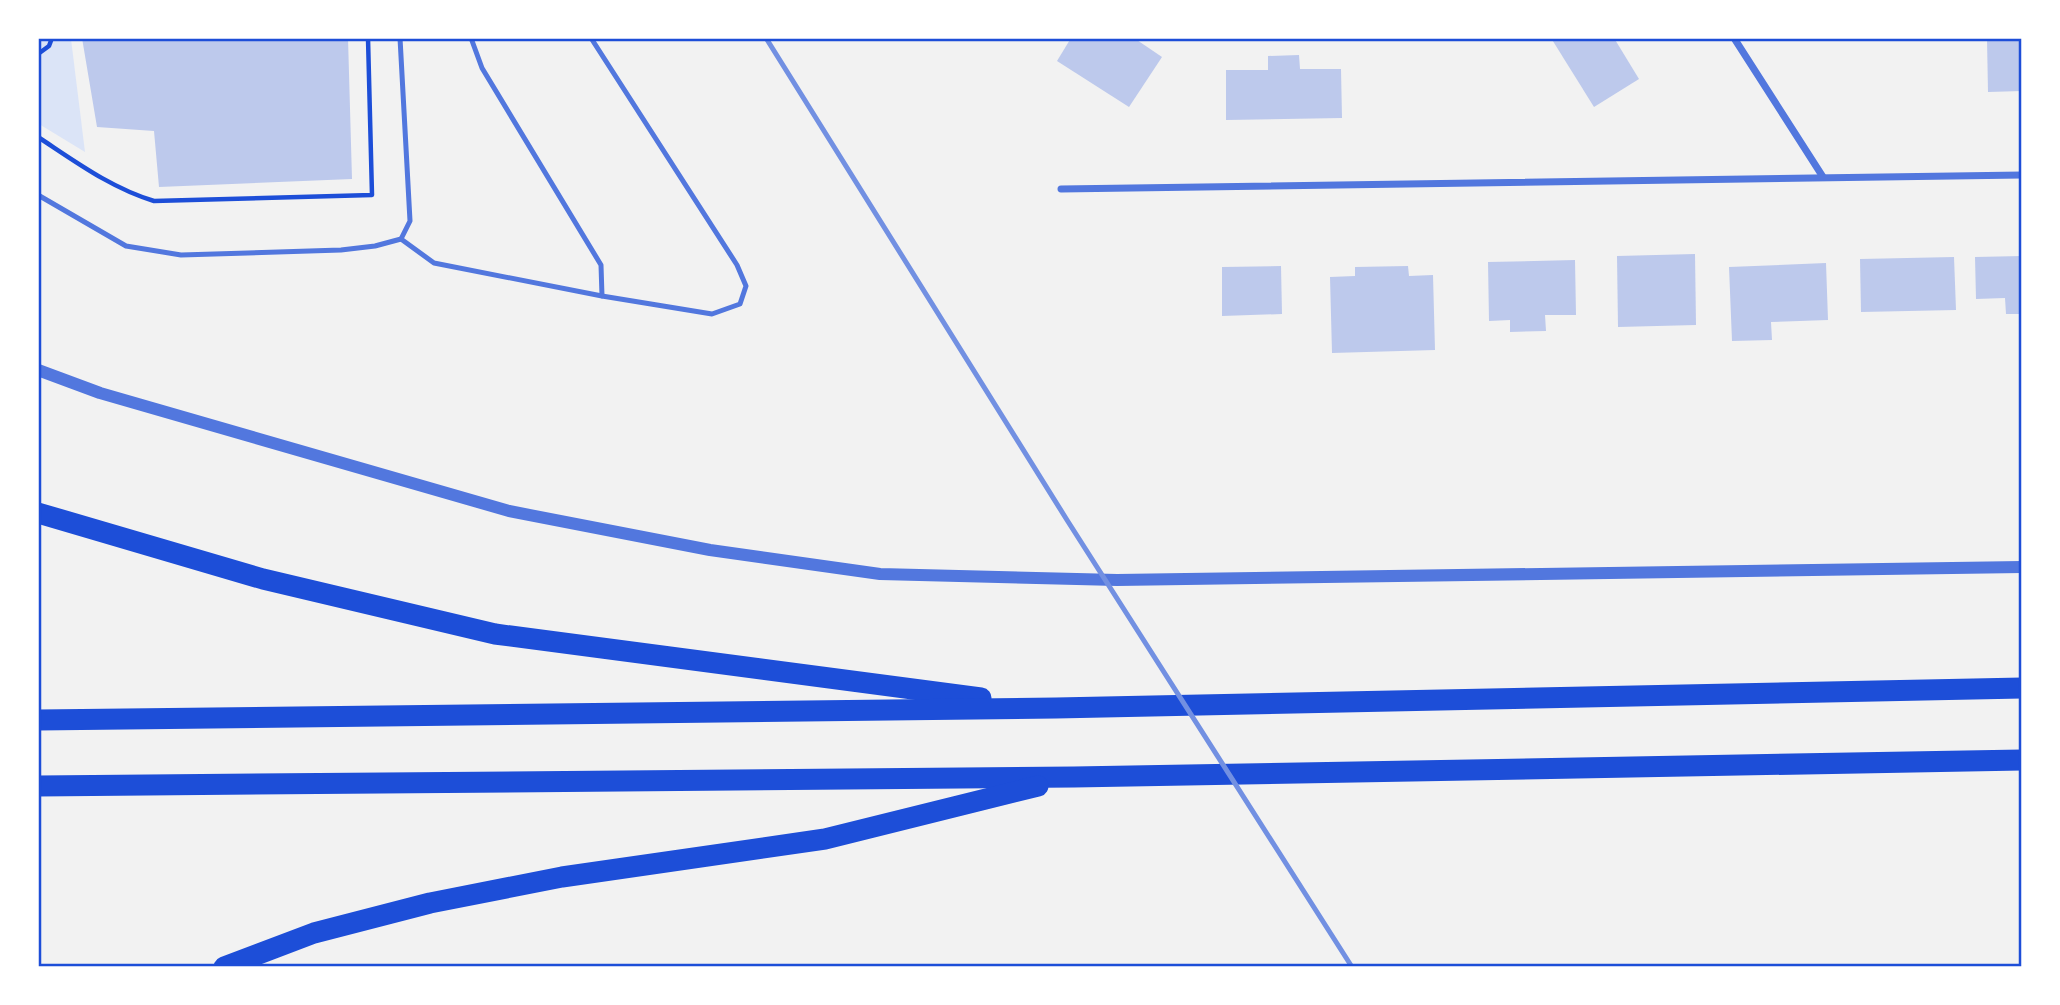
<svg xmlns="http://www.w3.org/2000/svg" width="2060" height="1005" font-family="'Source Sans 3',sans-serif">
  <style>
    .green { fill: #dbe4f7 }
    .building { fill: #bdc9ec }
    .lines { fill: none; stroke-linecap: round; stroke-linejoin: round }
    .path { stroke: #1d4ed8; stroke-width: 4.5 }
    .service { stroke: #5277de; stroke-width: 5 }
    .minor { stroke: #5277de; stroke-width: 7 }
    .tertiary { stroke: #5277de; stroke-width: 12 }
    .motorway { stroke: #1d4ed8; stroke-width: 21 }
    .rail { stroke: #7290e2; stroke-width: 5 }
    .neatline { fill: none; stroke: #1d4ed8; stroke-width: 2.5 }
  </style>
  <rect width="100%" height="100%" fill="#f2f2f2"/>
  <path class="green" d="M 38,39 L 71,39 L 85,152 L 39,124 Z"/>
  <g class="building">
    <path d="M 82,38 L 348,38 L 352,179 L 159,187 L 154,131 L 97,127 Z"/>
    <path d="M 1071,38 L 1134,38 L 1162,57 L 1129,107 L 1057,61 Z"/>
    <path d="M 1551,38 L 1614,38 L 1639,79 L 1594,107 Z"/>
    <path d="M 2022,38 L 2022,91 L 1988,92 L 1987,39 Z"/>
    <path d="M 1299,55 L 1300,69 L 1341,69 L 1342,118 L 1226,120 L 1226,70 L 1268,70 L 1268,56 Z"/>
    <path d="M 1695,254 L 1696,325 L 1618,327 L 1617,256 Z"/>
    <path d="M 2022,256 L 2022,314 L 2006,314 L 2005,298 L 1976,299 L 1975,257 Z"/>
    <path d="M 1954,257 L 1956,310 L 1861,312 L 1860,259 Z"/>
    <path d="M 1575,260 L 1576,315 L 1545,315 L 1546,331 L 1510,332 L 1510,320 L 1489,321 L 1488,262 Z"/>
    <path d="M 1826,263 L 1828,320 L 1771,322 L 1772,340 L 1732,341 L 1729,267 Z"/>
    <path d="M 1281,266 L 1282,314 L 1222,316 L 1222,267 Z"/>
    <path d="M 1408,266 L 1409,276 L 1433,275 L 1435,350 L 1332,353 L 1330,277 L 1355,276 L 1355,267 Z"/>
  </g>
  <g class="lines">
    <g class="path">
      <path d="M 38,54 L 49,46 L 52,38"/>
      <path d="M 38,137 C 76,162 111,188 154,201 L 372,195 L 368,38"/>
    </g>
    <g class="service">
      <path d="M 471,38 L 482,68 L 601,265 L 602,296"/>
      <path d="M 38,195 L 126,246 L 181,255 L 341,250 L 375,246 L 401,239 L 410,221 L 400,38"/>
      <path d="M 401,239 L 434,263 L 602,296 L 712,314 L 740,304 L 746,286 L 737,265 L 591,38"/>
    </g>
    <g class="minor">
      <path d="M 1734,38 L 1823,177"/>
      <path d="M 1061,189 L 2022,175"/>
    </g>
    <path class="tertiary" d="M 38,370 L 100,393 L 509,511 L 710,550 L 880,574 L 1117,580 L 2022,567"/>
    <g class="motorway">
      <path d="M 38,513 L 263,579 L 495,634 L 981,698"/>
      <path d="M 38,720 L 1056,708 L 2022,688"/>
      <path d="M 38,786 L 1074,777 L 2022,760"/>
      <path d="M 224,967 L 314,933 L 430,903 L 562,877 L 825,839 L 1038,786"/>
    </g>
    <path class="rail" d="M 766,38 L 1067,520 L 1352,967"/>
  </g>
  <rect width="2060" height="1005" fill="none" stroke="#ffffff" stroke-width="80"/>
  <rect x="40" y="40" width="1980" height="925" class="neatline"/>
</svg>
